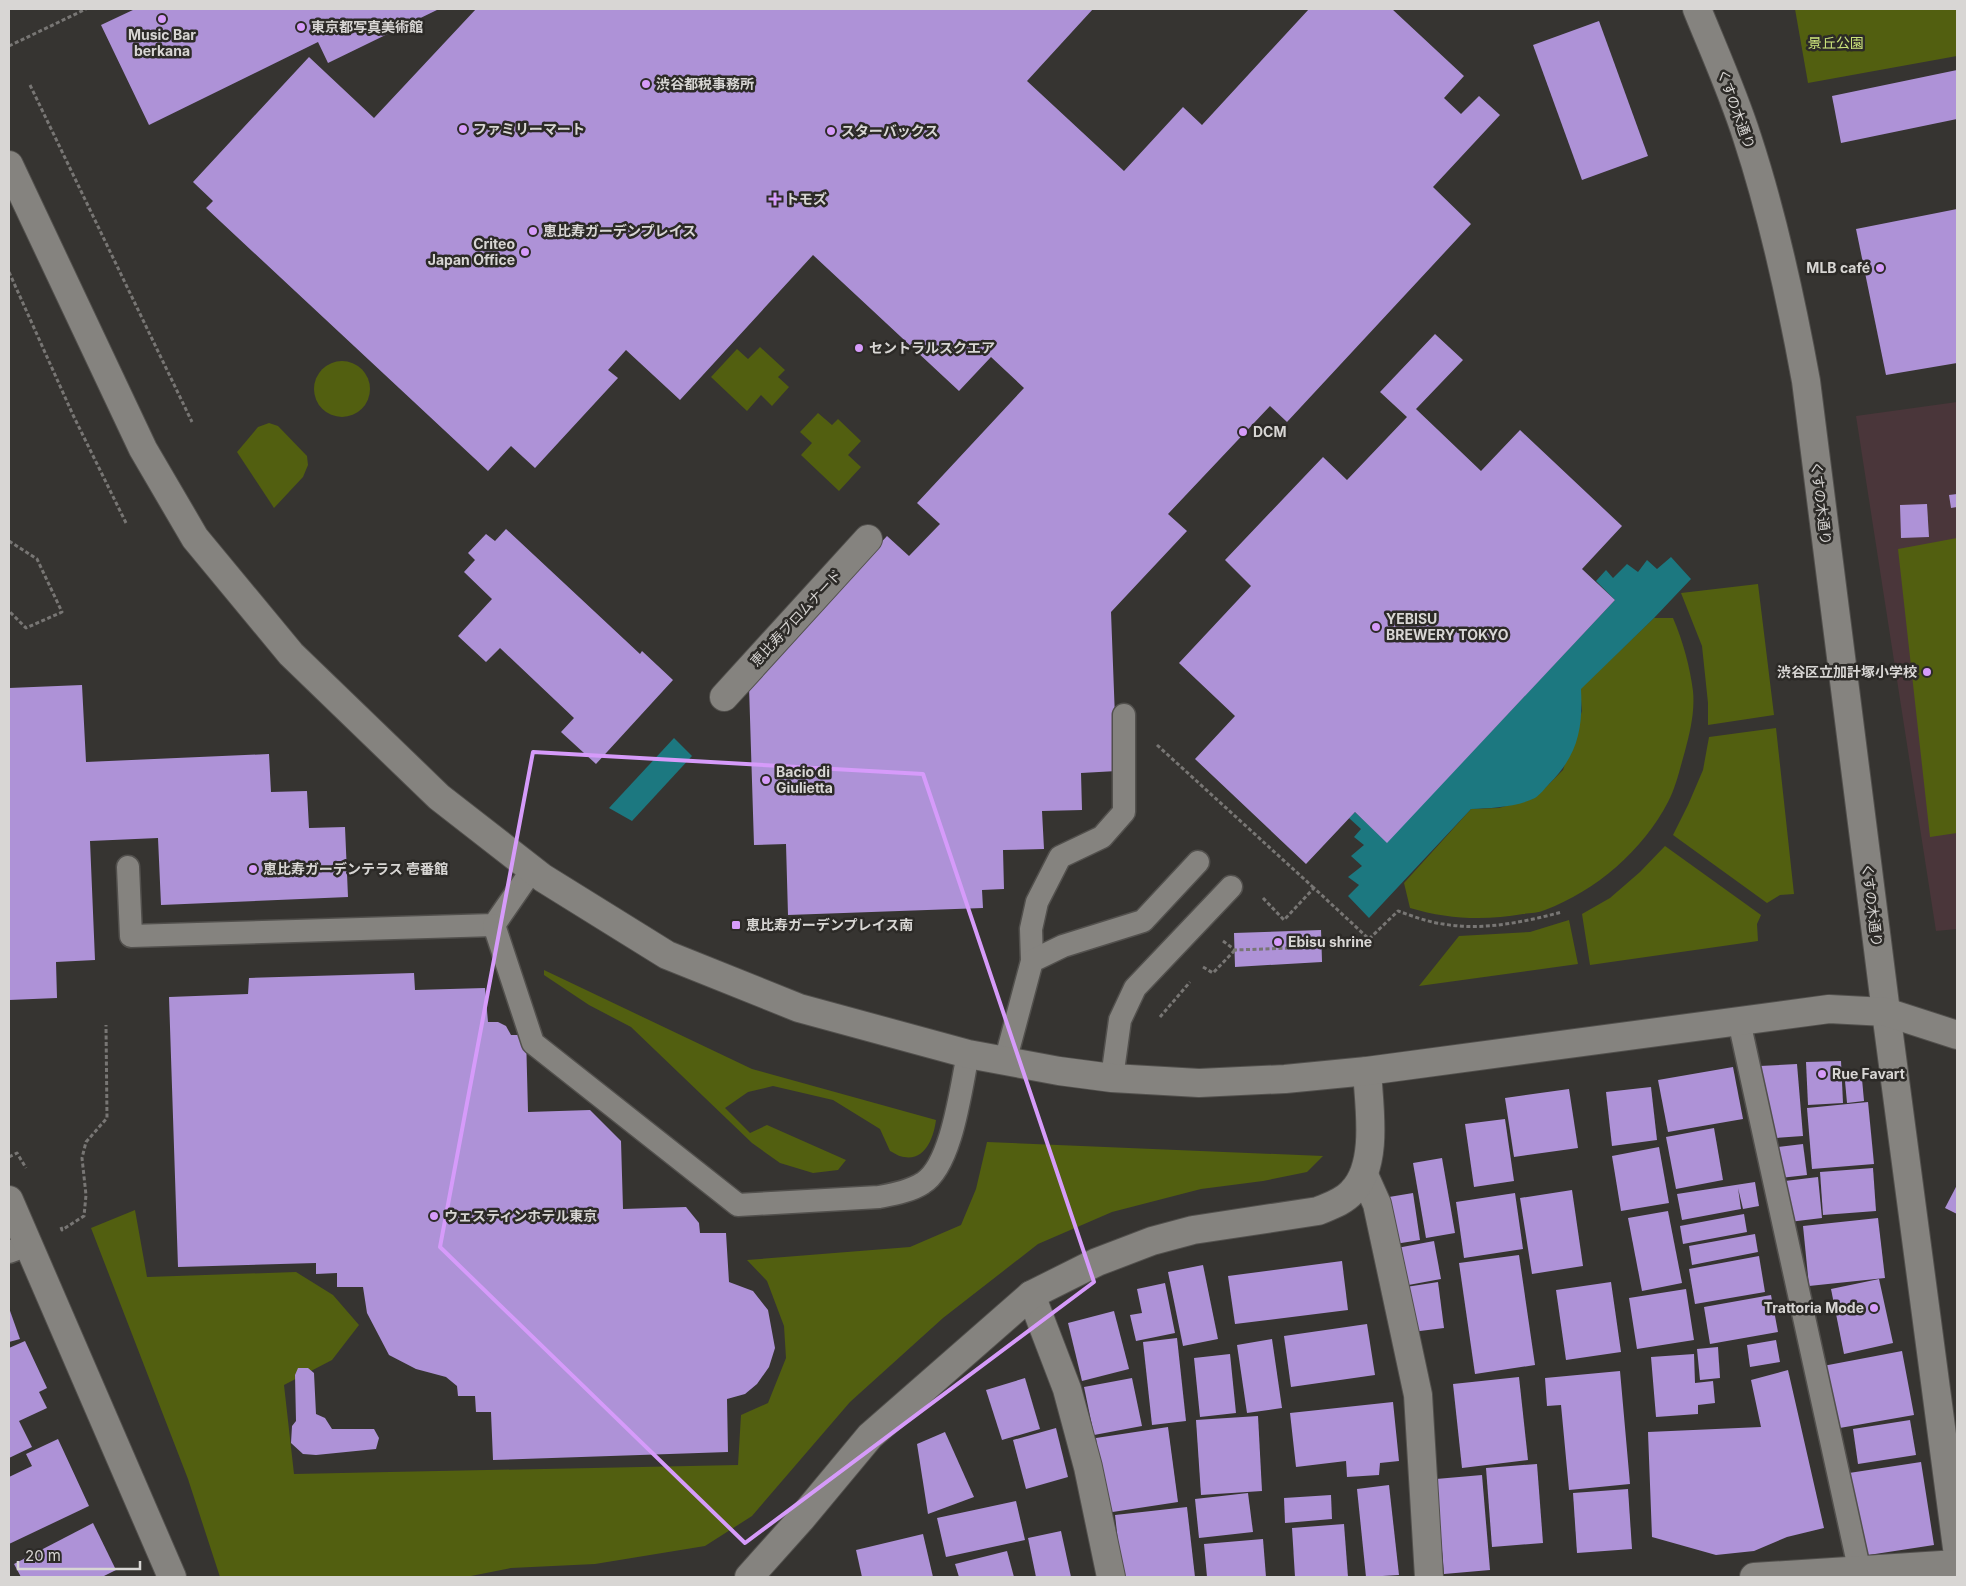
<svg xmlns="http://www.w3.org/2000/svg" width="1966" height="1586" font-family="Inter,'Noto Sans JP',sans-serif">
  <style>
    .education { fill: #4a363a }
    .green { fill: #525f10 }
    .water { fill: #1c7880 }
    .building { fill: #ae92d7 }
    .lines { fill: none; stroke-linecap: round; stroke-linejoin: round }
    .service-casing { stroke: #52504d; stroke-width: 25 }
    .pedestrian-casing { stroke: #52504d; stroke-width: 30 }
    .minor-casing { stroke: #52504d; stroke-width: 30 }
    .tertiary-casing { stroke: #52504d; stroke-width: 30 }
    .path { stroke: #787674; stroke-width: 3; stroke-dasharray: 4 2.5; stroke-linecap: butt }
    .service { stroke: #85837f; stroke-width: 22 }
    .pedestrian { stroke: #85837f; stroke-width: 28 }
    .minor { stroke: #85837f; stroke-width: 28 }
    .tertiary { stroke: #85837f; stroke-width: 28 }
    .marked { fill: none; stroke: #d69bfa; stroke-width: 4; stroke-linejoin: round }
    .poi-dot { fill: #d69bfa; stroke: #2c2a27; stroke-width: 2 }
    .labels { text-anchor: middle; stroke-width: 5; stroke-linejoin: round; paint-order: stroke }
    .poi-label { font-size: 14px; font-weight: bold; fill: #d8d6d4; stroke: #2c2a27; text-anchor: start }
    .park-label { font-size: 14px; fill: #cbe37b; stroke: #2c2a27 }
    .street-label { font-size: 14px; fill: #d8d6d4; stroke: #2c2a27 }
  </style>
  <rect width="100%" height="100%" fill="#363431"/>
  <path class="education" d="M 1957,402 L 1957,929 L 1936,931 L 1856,416 Z"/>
  <g class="green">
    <path d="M 1795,9 L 1957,9 L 1957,56 L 1808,83 Z"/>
    <path d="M 760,347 L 785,370 L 778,377 L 789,387 L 772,406 L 761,395 L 747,411 L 711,377 L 737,349 L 748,359 Z"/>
    <circle cx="342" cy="389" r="28"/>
    <path d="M 818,413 L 832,425 L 838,419 L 861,441 L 848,455 L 861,467 L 839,491 L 801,455 L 812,443 L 800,432 Z"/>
    <path d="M 269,423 L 278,426 L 307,456 L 308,465 L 303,477 L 274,508 L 237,452 L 258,427 Z"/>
    <path d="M 1957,538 L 1957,833 L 1930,837 L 1898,549 Z"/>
    <path d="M 1758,584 L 1774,715 L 1708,725 L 1708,703 L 1702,646 L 1681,593 Z"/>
    <path d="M 1654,618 L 1673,618 C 1683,641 1690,667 1693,691 C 1695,712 1690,732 1685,751 C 1680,768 1676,787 1668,802 C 1643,850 1596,891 1545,910 C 1538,913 1530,913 1523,914 C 1484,921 1447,919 1410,908 L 1404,883 L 1471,809 L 1499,808 L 1536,797 L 1563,770 L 1582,711 L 1580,689 Z"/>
    <path d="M 1776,728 L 1794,894 L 1780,895 L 1767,903 L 1673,835 L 1688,805 L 1703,770 L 1709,737 Z"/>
    <path d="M 1665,846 L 1761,915 L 1757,924 L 1758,941 L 1590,965 L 1582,914 L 1610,898 L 1640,872 Z"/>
    <path d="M 1569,920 L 1578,964 L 1419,986 L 1459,936 L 1530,932 Z"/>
    <path d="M 544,970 L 752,1069 L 936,1120 C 934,1136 926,1161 904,1157 C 900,1157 894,1153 890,1151 L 880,1129 L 833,1100 L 773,1086 L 748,1092 L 725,1108 L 750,1133 L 767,1125 L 846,1160 L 838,1170 L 813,1173 L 780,1163 L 752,1143 L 631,1027 L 589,1005 L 544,975 Z"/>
    <path d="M 987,1142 L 1323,1156 L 1307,1172 L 1263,1181 L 1201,1189 L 1112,1212 L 1038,1244 L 943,1318 L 850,1402 L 752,1516 L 705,1546 L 595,1564 L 511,1568 L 466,1577 L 220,1577 L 188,1479 L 91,1228 L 135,1210 L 147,1277 L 296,1272 L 333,1295 L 359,1325 L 332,1360 L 284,1385 L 294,1474 L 738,1465 L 741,1415 L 768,1403 L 786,1358 L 784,1326 L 767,1281 L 747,1260 L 910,1247 L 961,1225 L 976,1189 Z"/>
  </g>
  <g class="water">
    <path d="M 1671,557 L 1691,579 L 1654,618 L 1581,689 C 1583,729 1578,755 1549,784 C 1545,788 1540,795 1535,798 C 1517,807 1491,808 1471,809 L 1369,918 L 1348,896 L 1359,885 L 1348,877 L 1362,866 L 1351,856 L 1364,845 L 1354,837 L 1361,829 L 1349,818 L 1355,812 L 1387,842 L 1615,600 L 1596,581 L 1606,570 L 1613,578 L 1627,564 L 1638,572 L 1647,560 L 1657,569 Z"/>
    <path d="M 674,738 L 692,756 L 632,821 L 609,808 Z"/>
  </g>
  <g class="building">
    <path d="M 135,9 L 439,9 L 328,63 L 318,42 L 149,125 L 101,25 Z"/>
    <path d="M 476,9 L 1093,9 L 1027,81 L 1124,171 L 1183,107 L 1202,125 L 1309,9 L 1392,9 L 1464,76 L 1444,98 L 1461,114 L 1479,96 L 1500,115 L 1433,187 L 1471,224 L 1287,422 L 1270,406 L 1168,514 L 1187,531 L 1111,612 L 1117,771 L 1081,773 L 1082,810 L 1042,811 L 1044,849 L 1003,850 L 1004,889 L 982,890 L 983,908 L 788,915 L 786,844 L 754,845 L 749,686 L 887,536 L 909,556 L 940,524 L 917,503 L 1024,388 L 991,357 L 959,391 L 813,255 L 680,400 L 626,350 L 608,370 L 618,378 L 535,468 L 511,446 L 488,471 L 206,208 L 213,201 L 193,182 L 309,57 L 374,118 Z"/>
    <path d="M 1599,21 L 1648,156 L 1582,180 L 1533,45 Z"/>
    <path d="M 1957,70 L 1957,119 L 1841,143 L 1832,96 Z"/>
    <path d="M 1957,209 L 1957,363 L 1886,375 L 1856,229 Z"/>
    <path d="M 1435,334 L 1463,360 L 1416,409 L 1481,471 L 1520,430 L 1622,526 L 1582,569 L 1615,600 L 1387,843 L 1355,812 L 1306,864 L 1195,759 L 1235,716 L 1179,663 L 1251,586 L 1225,560 L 1323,457 L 1347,480 L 1407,417 L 1380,392 Z"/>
    <path d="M 1957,494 L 1957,507 L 1951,508 L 1949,495 Z"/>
    <path d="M 1927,504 L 1929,537 L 1901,538 L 1900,505 Z"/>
    <path d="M 506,529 L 640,654 L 642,651 L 673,680 L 596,764 L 561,732 L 574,718 L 500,648 L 486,662 L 458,636 L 492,599 L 464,572 L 475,560 L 468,553 L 486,534 L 495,541 Z"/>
    <path d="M 82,685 L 86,762 L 269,754 L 271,792 L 307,791 L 309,828 L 345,827 L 348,897 L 161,905 L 158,838 L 90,841 L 95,960 L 56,962 L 57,998 L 9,1000 L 9,688 Z"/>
    <path d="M 1321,930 L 1322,962 L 1235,967 L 1234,933 Z"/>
    <path d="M 414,973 L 415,990 L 485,988 L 488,1022 L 498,1022 L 506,1026 L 511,1035 L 526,1035 L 528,1112 L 590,1110 L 621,1141 L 623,1209 L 686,1207 L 699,1223 L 700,1233 L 726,1233 L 729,1282 L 753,1291 L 768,1310 L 775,1348 L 769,1367 L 757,1384 L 745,1394 L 727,1399 L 728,1452 L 493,1460 L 491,1412 L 476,1412 L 475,1396 L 458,1396 L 457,1386 L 446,1377 L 416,1369 L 389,1355 L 367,1313 L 363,1287 L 337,1287 L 337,1273 L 316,1274 L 316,1263 L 178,1267 L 169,997 L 248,994 L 249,978 Z"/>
    <path d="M 1841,1061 L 1843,1103 L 1808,1105 L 1806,1062 Z"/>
    <path d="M 1797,1064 L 1803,1136 L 1776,1138 L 1760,1066 Z"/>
    <path d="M 1733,1067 L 1743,1119 L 1668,1132 L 1658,1080 Z"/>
    <path d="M 1862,1079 L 1864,1101 L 1847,1103 L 1845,1081 Z"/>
    <path d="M 1651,1087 L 1657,1140 L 1612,1146 L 1606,1092 Z"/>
    <path d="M 1569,1089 L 1578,1148 L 1514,1157 L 1505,1098 Z"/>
    <path d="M 1868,1102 L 1874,1164 L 1812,1169 L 1807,1108 Z"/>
    <path d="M 1505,1119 L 1514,1181 L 1474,1187 L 1465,1124 Z"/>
    <path d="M 1714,1128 L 1723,1180 L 1676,1189 L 1666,1137 Z"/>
    <path d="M 1803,1144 L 1807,1175 L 1780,1178 L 1777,1147 Z"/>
    <path d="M 1659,1147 L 1669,1203 L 1621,1211 L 1612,1156 Z"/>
    <path d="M 1442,1158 L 1455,1233 L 1426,1238 L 1413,1163 Z"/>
    <path d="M 1873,1168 L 1876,1211 L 1823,1215 L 1820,1172 Z"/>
    <path d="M 1818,1177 L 1822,1218 L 1789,1222 L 1785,1181 Z"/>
    <path d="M 1755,1182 L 1759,1206 L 1743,1209 L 1738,1188 L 1741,1209 L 1682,1220 L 1677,1194 Z"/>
    <path d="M 1957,1185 L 1957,1214 L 1945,1208 Z"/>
    <path d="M 1572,1190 L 1583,1266 L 1532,1274 L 1520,1198 Z"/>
    <path d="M 1413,1193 L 1420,1240 L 1389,1245 L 1383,1198 Z"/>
    <path d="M 1515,1193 L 1523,1249 L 1464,1258 L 1456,1202 Z"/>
    <path d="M 1668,1211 L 1682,1283 L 1642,1291 L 1628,1218 Z"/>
    <path d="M 1744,1214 L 1747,1232 L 1683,1244 L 1680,1226 Z"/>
    <path d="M 1878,1218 L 1885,1278 L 1809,1286 L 1803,1226 Z"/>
    <path d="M 1755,1234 L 1758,1252 L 1692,1265 L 1689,1246 Z"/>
    <path d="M 1434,1241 L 1441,1279 L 1403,1286 L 1397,1248 Z"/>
    <path d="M 1519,1255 L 1535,1365 L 1475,1374 L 1459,1263 Z"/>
    <path d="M 1759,1256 L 1765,1292 L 1695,1304 L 1689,1269 Z"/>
    <path d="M 1342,1261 L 1348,1310 L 1235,1324 L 1228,1276 Z"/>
    <path d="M 1203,1265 L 1218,1339 L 1183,1346 L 1168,1272 Z"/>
    <path d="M 1879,1279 L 1893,1343 L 1844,1354 L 1831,1289 Z"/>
    <path d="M 1438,1282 L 1444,1328 L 1412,1332 L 1406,1287 Z"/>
    <path d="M 1611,1282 L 1621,1352 L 1566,1360 L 1556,1290 Z"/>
    <path d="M 1165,1283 L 1175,1333 L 1136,1341 L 1130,1315 L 1142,1313 L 1137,1289 Z"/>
    <path d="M 1686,1289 L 1694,1340 L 1637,1349 L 1629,1298 Z"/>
    <path d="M 1771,1295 L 1778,1332 L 1710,1344 L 1704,1307 Z"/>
    <path d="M 9,1308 L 20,1339 L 9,1342 Z"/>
    <path d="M 1114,1311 L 1129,1369 L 1082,1381 L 1068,1323 Z"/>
    <path d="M 1367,1324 L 1375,1375 L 1291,1387 L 1284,1336 Z"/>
    <path d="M 1177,1338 L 1186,1421 L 1152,1425 L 1143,1342 Z"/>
    <path d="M 1272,1339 L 1282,1408 L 1247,1413 L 1237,1345 Z"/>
    <path d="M 1776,1340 L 1780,1362 L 1750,1367 L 1747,1345 Z"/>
    <path d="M 25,1341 L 47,1388 L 39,1392 L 47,1408 L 19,1421 L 32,1447 L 9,1458 L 9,1348 Z"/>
    <path d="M 1718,1347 L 1720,1378 L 1700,1380 L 1697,1349 Z"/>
    <path d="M 1902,1351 L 1914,1415 L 1834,1429 L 1823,1366 Z"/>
    <path d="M 1230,1354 L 1236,1413 L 1200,1417 L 1194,1358 Z"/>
    <path d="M 1694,1354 L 1695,1383 L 1713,1381 L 1715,1403 L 1698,1405 L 1698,1414 L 1656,1417 L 1651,1357 Z"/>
    <path d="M 298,1368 L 308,1368 L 314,1373 L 316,1414 L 325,1418 L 332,1429 L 374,1429 L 379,1438 L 376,1449 L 316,1455 L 303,1454 L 291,1443 L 292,1426 L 296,1421 L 295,1375 Z"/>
    <path d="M 1788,1370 L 1824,1528 L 1787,1537 L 1754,1551 L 1716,1555 L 1652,1537 L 1648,1432 L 1761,1427 L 1751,1380 Z"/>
    <path d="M 1620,1371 L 1630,1484 L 1569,1490 L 1561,1405 L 1547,1406 L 1545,1378 Z"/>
    <path d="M 1519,1377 L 1528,1460 L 1462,1468 L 1453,1384 Z"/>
    <path d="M 1025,1378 L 1040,1429 L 1002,1440 L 986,1390 Z"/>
    <path d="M 1132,1378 L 1142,1426 L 1094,1435 L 1084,1387 Z"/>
    <path d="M 1393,1402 L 1399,1461 L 1380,1463 L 1379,1475 L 1347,1477 L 1346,1461 L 1296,1467 L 1290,1413 Z"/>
    <path d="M 1258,1416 L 1262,1491 L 1201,1495 L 1196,1420 Z"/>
    <path d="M 1910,1420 L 1916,1455 L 1858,1464 L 1853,1429 Z"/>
    <path d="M 1168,1427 L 1178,1502 L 1106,1513 L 1096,1438 Z"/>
    <path d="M 1056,1428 L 1068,1477 L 1026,1489 L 1013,1440 Z"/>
    <path d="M 945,1432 L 974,1497 L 928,1514 L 917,1444 Z"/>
    <path d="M 58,1439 L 89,1506 L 9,1544 L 9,1477 L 32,1466 L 26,1454 Z"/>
    <path d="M 1921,1462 L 1934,1545 L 1862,1556 L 1849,1473 Z"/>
    <path d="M 1537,1464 L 1543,1543 L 1492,1547 L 1486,1468 Z"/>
    <path d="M 1482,1475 L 1490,1570 L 1444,1574 L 1436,1479 Z"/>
    <path d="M 1389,1485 L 1399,1575 L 1366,1577 L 1357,1489 Z"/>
    <path d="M 1628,1489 L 1632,1549 L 1577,1553 L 1573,1493 Z"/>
    <path d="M 1248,1493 L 1253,1532 L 1199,1538 L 1195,1499 Z"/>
    <path d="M 1331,1495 L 1332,1519 L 1285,1523 L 1284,1498 Z"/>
    <path d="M 1016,1501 L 1025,1540 L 946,1557 L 937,1518 Z"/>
    <path d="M 1187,1507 L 1195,1577 L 1122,1577 L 1115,1515 Z"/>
    <path d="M 93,1523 L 116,1570 L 102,1577 L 21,1577 L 14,1564 Z"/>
    <path d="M 1344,1524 L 1348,1577 L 1295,1577 L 1292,1528 Z"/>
    <path d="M 1061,1531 L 1071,1577 L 1036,1577 L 1028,1538 Z"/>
    <path d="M 923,1534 L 933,1577 L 862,1577 L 856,1550 Z"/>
    <path d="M 1263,1539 L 1266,1577 L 1207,1577 L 1204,1544 Z"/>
    <path d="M 1007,1551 L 1014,1577 L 959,1577 L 955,1564 Z"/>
  </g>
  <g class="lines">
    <g class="service-casing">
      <g id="service">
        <path d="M 128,867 L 131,936 L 494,925 L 532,870"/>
        <path d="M 494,925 L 533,1043 L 738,1205 L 879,1197 C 894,1194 911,1191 923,1183 C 952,1165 961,1087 968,1054"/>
        <path d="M 1032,961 L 1031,929 L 1037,902 L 1060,857 L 1102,837 L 1124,812 L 1124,715"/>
        <path d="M 1739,1021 L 1861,1577"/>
        <path d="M 1005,1062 L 1032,961 L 1063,946 L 1143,921 L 1198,862"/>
        <path d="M 1112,1078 L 1120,1020 L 1135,988 L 1231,887"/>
        <path d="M 9,1252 L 28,1245"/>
      </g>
    </g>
    <g class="pedestrian-casing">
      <path id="pedestrian" d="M 724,697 L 868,539"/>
    </g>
    <g class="minor-casing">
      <g id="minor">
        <path d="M 1886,1012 L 1957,1548"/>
        <path d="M 1364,1175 L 1377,1204 L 1418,1395 L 1429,1577"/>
        <path d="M 1031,1295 L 1067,1389 L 1088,1467 L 1111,1577"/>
        <path d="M 749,1577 L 801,1519 L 870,1436 L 1031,1295 L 1097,1262 L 1152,1241 L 1193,1230 L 1318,1211 C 1330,1206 1343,1202 1352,1192 C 1379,1165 1369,1106 1367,1071"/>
        <path d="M 1754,1577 L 1957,1564"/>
      </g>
    </g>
    <g class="tertiary-casing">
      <g id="tertiary">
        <path d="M 1697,9 C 1714,51 1733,93 1747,137 C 1773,216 1791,299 1806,381 L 1886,1012"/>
        <path d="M 9,165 L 143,449 L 195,538 L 291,654 L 439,797 L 543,878 L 667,955 L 799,1008 L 968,1054 L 1059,1071 L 1112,1078 L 1199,1083 L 1285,1079 L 1367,1071 L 1829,1009 L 1886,1012 L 1957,1035"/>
        <path d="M 9,1200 L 172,1577"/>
      </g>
    </g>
    <g class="path">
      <path d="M 9,46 L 86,9"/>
      <path d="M 30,85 L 192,422"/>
      <path d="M 9,272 L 73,415 L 126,523"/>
      <path d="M 9,541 L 37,559 L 62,612 L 26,628 L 9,611"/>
      <path d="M 1157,745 L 1314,888"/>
      <path d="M 1263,898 L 1284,920 L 1314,888 L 1369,939 L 1398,911 C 1412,916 1428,922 1443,924 C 1483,931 1524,922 1562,912"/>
      <path d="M 1223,941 L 1235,950 L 1292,948"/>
      <path d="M 1203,967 L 1213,973 L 1235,950"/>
      <path d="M 1160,1017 L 1190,982"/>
      <path d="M 9,1157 L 17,1153 L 26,1168"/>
      <path d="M 61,1227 L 62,1230 L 84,1216 L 86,1195 L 82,1158 L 86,1142 L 107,1118 L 106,1025"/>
    </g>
    <use href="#service" class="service"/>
    <use href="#pedestrian" class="pedestrian"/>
    <use href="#minor" class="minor"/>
    <use href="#tertiary" class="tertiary"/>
  </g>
  <path class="marked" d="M 533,752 L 923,774 L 1094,1282 L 745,1543 L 440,1247 Z"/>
  <g class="poi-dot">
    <circle cx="162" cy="19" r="5"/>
    <circle cx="301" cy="27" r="5"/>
    <circle cx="646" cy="84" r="5"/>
    <circle cx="463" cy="129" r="5"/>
    <circle cx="831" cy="131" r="5"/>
    <path d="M772.5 191.5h5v5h5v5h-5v5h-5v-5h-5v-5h5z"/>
    <circle cx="533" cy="231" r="5"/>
    <circle cx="525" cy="252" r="5"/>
    <circle cx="1880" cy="268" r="5"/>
    <circle cx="859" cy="348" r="5"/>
    <circle cx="1243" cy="432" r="5"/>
    <circle cx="1376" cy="627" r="5"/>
    <circle cx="1927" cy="672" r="5"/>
    <circle cx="766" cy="780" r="5"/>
    <circle cx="253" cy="869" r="5"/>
    <rect x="731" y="920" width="10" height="10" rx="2.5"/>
    <circle cx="1278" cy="942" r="5"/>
    <circle cx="1822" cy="1074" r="5"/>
    <circle cx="434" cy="1216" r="5"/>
    <circle cx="1874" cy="1308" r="5"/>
  </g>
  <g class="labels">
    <g class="poi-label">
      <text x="311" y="32">東京都写真美術館</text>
      <text x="162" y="40" text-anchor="middle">Music Bar<tspan x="162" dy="16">berkana</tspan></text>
      <text x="656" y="89">渋谷都税事務所</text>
      <text x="473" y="134">ファミリーマート</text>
      <text x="841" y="136">スターバックス</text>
      <text x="785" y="204">トモズ</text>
      <text x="543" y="236">恵比寿ガーデンプレイス</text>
      <text x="515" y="249" text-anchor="end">Criteo<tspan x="515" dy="16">Japan Office</tspan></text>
      <text x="1870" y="273" text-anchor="end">MLB café</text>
      <text x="869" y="353">セントラルスクエア</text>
      <text x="1253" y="437">DCM</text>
      <text x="1386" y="624">YEBISU<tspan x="1386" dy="16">BREWERY TOKYO</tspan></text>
      <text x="1917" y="677" text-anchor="end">渋谷区立加計塚小学校</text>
      <text x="776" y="777">Bacio di<tspan x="776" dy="16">Giulietta</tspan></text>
      <text x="263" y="874">恵比寿ガーデンテラス 壱番館</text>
      <text x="746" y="930">恵比寿ガーデンプレイス南</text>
      <text x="1288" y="947">Ebisu shrine</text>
      <text x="1832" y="1079">Rue Favart</text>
      <text x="444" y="1221">ウェスティンホテル東京</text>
      <text x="1864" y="1313" text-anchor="end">Trattoria Mode</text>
    </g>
    <g class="park-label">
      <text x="1836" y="48">景丘公園</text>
    </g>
    <g class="street-label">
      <text transform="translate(1736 109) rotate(70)" y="5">くすの木通り</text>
      <text transform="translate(1821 503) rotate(83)" y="5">くすの木通り</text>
      <text transform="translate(796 618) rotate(-47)" y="5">恵比寿プロムナード</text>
      <text transform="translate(1872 905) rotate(83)" y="5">くすの木通り</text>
    </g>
  </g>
  <rect width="1966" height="1586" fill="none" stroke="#d8d6d4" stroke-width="20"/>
  <path d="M18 1561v8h122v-8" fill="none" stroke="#d8d6d4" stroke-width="2.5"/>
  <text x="25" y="1561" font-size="15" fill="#d8d6d4" stroke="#2c2a27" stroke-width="4" paint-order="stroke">20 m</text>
</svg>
